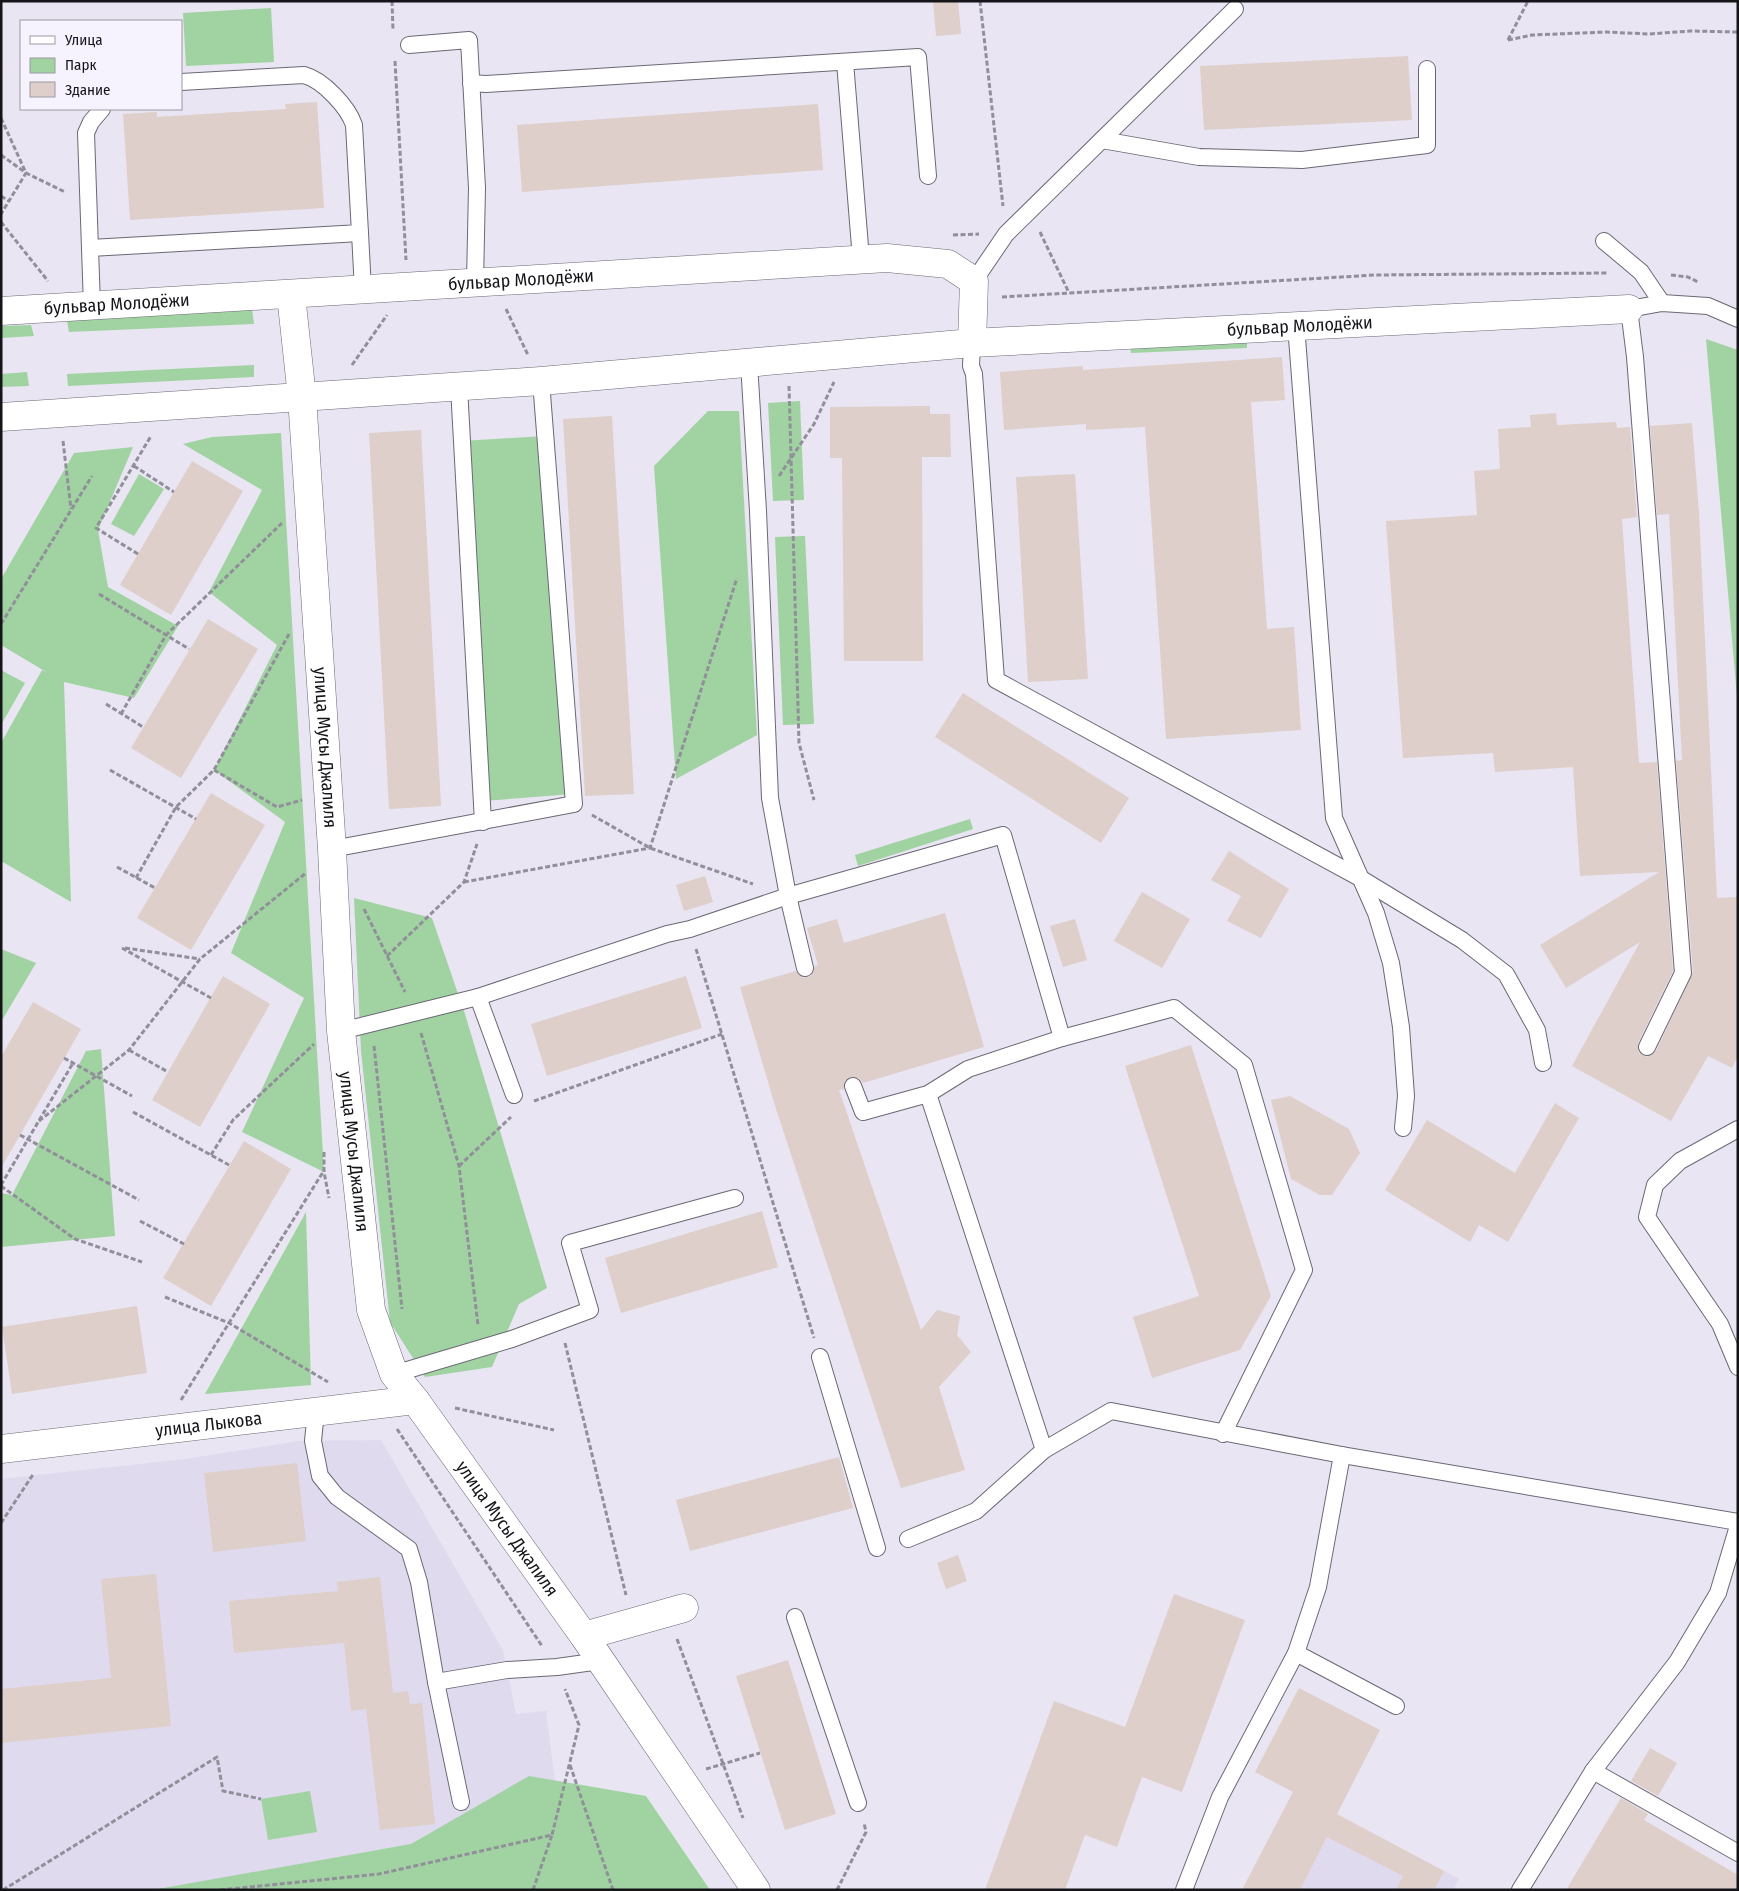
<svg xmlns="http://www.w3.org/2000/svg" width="1739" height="1891" font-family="'Fira Sans Condensed',sans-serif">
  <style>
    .built { fill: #e0daef }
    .green { fill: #a0d3a1 }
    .building { fill: #decfca }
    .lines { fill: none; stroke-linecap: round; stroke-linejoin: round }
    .lane-casing { stroke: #6b6874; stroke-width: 18 }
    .street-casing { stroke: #6b6874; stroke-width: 29 }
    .path { stroke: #918f99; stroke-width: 3; stroke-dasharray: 5 2.5; stroke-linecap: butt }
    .lane { stroke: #fff; stroke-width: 16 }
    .street { stroke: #fff; stroke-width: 28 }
    .labels { text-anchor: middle; stroke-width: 4; stroke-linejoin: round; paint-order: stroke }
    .street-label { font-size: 18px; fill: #151419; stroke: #f6f3fe }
  </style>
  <rect width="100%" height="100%" fill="#e9e5f3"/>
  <g class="built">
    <path d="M 381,1440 L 503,1650 L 516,1714 L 546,1711 L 560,1821 L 172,1890 L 1,1890 L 1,1479 L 185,1459 L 299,1441 Z"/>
    <path d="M 1293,1792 L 1459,1879 L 1453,1890 L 1242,1890 Z"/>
  </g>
  <g class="green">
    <path d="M 271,8 L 274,62 L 186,66 L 183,13 Z"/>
    <path d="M 252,309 L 254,324 L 69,332 L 67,321 Z"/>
    <path d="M 31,325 L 34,336 L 1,338 L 1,326 Z"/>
    <path d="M 1247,339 L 1247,348 L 1131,353 L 1130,344 Z"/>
    <path d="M 1706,339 L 1738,350 L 1738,708 Z"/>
    <path d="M 254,365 L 254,377 L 68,386 L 67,374 Z"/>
    <path d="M 27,372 L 29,386 L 1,387 L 1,374 Z"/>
    <path d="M 800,401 L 804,500 L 773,501 L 768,403 Z"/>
    <path d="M 708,411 L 739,411 L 757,735 L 676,779 L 654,466 Z"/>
    <path d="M 281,433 L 324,1172 L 242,1132 L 304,998 L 231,953 L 285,822 L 214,770 L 277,645 L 209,592 L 262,490 L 183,444 L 212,437 Z"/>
    <path d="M 545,436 L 573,794 L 483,801 L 462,441 Z"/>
    <path d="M 133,447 L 98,530 L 108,587 L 178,626 L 134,698 L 64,682 L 71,902 L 1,861 L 1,743 L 42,670 L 48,673 L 1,645 L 1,579 L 74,453 Z"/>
    <path d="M 139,474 L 164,489 L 134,536 L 111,524 Z"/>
    <path d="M 805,536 L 814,724 L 783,725 L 775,537 Z"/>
    <path d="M 1,670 L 25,683 L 1,725 Z"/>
    <path d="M 970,819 L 973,829 L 858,866 L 855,855 Z"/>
    <path d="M 354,898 L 432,918 L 465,1014 L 547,1288 L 519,1304 L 492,1367 L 425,1377 L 390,1322 L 361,1051 Z"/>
    <path d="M 1,949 L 36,963 L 1,1022 Z"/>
    <path d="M 101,1049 L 115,1236 L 1,1247 L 1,1193 L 12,1195 L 86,1051 Z"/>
    <path d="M 306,1212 L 311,1385 L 205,1394 Z"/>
    <path d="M 529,1776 L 646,1796 L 710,1890 L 152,1890 L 411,1844 Z"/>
    <path d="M 310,1791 L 317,1832 L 268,1840 L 261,1799 Z"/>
  </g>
  <g class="building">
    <path d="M 933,1 L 958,1 L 961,34 L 936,36 Z"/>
    <path d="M 1408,56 L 1412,120 L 1204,130 L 1200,66 Z"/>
    <path d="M 317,102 L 324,208 L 130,220 L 123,114 L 157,112 L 157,117 L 286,109 L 285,104 Z"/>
    <path d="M 818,104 L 823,170 L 522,192 L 517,125 Z"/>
    <path d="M 1282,357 L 1285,400 L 1251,402 L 1267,629 L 1294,627 L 1301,730 L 1166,739 L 1145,427 L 1086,430 L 1086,424 L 1004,430 L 1000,372 L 1083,366 L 1083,370 Z"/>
    <path d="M 930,406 L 930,414 L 950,414 L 951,457 L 922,457 L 923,661 L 844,661 L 842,458 L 830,458 L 830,407 Z"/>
    <path d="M 1556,413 L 1557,425 L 1616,422 L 1617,428 L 1630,427 L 1637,517 L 1622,519 L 1639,763 L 1657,762 L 1673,971 L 1638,1043 L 1639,1053 L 1647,1057 L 1656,1051 L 1693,972 L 1676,761 L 1682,760 L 1669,514 L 1657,515 L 1650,426 L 1692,423 L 1699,512 L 1717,898 L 1738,897 L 1738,1055 L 1732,1068 L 1708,1056 L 1671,1121 L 1572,1066 L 1640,942 L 1566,988 L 1540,945 L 1659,872 L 1580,876 L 1573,767 L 1495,772 L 1493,753 L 1403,758 L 1386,521 L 1477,515 L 1474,471 L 1500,469 L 1498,429 L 1531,427 L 1530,415 Z"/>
    <path d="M 612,416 L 634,794 L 585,796 L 563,419 Z"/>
    <path d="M 421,430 L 441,806 L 389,809 L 369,433 Z"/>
    <path d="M 192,461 L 243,491 L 171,615 L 120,585 Z"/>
    <path d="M 1075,474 L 1088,679 L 1028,682 L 1016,477 Z"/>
    <path d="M 208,619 L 258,649 L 181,778 L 131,748 Z"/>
    <path d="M 963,693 L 1129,798 L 1101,843 L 935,737 Z"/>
    <path d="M 211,793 L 265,825 L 191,950 L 137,918 Z"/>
    <path d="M 1229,851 L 1289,889 L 1261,938 L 1227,921 L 1241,896 L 1211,880 Z"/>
    <path d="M 705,876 L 713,902 L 684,911 L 676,885 Z"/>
    <path d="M 1142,892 L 1190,919 L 1162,968 L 1114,941 Z"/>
    <path d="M 945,913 L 984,1047 L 863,1083 L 859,1078 L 850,1077 L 845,1080 L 844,1089 L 839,1090 L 921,1330 L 937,1310 L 960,1316 L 957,1335 L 971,1352 L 939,1387 L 965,1470 L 901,1488 L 776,1109 L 740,987 L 796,971 L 803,978 L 811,976 L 815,966 L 818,965 L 807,928 L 837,919 L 844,943 Z"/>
    <path d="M 1075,919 L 1087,960 L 1063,967 L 1050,926 Z"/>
    <path d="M 223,976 L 270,1004 L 200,1127 L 152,1100 Z"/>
    <path d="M 686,976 L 702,1028 L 547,1076 L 531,1024 Z"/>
    <path d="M 33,1002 L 81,1029 L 1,1168 L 1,1057 Z"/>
    <path d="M 1191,1045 L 1271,1296 L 1240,1350 L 1152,1378 L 1133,1317 L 1199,1296 L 1125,1066 Z"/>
    <path d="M 1290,1096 L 1349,1129 L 1360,1153 L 1332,1195 L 1320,1195 L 1291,1179 L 1271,1100 Z"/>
    <path d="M 1555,1103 L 1579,1118 L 1508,1242 L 1479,1225 L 1470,1242 L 1385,1190 L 1427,1120 L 1515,1173 Z"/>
    <path d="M 244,1141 L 291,1169 L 211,1306 L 163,1278 Z"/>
    <path d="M 762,1211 L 778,1267 L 621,1313 L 605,1258 Z"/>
    <path d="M 137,1306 L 147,1373 L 12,1394 L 2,1327 Z"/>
    <path d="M 839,1457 L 853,1508 L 690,1551 L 676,1500 Z"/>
    <path d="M 297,1463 L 306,1541 L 213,1552 L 204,1473 Z"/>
    <path d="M 958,1555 L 967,1581 L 946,1589 L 937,1563 Z"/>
    <path d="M 156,1574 L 171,1726 L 1,1743 L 1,1689 L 111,1678 L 101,1579 Z"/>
    <path d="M 380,1577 L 393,1693 L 408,1691 L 410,1704 L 422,1703 L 435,1824 L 380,1830 L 366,1709 L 351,1711 L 344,1643 L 234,1653 L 229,1601 L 338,1591 L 337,1582 Z"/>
    <path d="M 1174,1594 L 1245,1620 L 1182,1792 L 1142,1777 L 1117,1847 L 1085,1835 L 1065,1890 L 985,1890 L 1054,1701 L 1125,1727 Z"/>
    <path d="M 788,1660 L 836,1814 L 785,1830 L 736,1676 Z"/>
    <path d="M 1299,1688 L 1380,1730 L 1337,1814 L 1444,1871 L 1434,1890 L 1396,1890 L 1403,1876 L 1327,1837 L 1300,1890 L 1242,1890 L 1293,1792 L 1255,1772 Z"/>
    <path d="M 1650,1748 L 1677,1763 L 1658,1796 L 1631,1781 Z"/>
    <path d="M 1621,1798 L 1648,1814 L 1644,1820 L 1738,1875 L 1738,1890 L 1566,1890 Z"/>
  </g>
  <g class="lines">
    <g class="lane-casing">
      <g id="lane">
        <path d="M 409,45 L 469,40 L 477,188 L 475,282"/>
        <path d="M 845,62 L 861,259"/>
        <path d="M 471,83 L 486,84 L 918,57 L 928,176"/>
        <path d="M 1102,140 L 1199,157 L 1302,160 L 1427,145 L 1427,69"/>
        <path d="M 360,233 L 363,290"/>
        <path d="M 1604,241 L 1641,272 L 1662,303"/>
        <path d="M 90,248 L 360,233 L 354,125 C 348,107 323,80 304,75 L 181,82"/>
        <path d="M 974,281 L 1006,234 L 1235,9"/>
        <path d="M 92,306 L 86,133 L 91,122 L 102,109"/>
        <path d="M 1296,325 L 1334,818 L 1376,913 L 1391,963 L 1401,1027 L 1406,1096 L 1403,1128"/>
        <path d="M 972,343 L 971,366 L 974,374 L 996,680 L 1360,878 L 1462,940 L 1506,974 L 1537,1030 L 1543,1063"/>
        <path d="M 749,363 L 758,511 L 770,798 L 788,896 L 805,968"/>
        <path d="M 459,387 L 483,822"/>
        <path d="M 332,849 L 574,804 L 541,381"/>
        <path d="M 478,997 L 514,1095"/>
        <path d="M 341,1031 L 478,997 L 667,934 L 690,929 L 788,896 L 1003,835 L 1062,1038"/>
        <path d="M 1647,1047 L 1683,973 L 1635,357 L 1629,309 L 1662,303 L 1708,306 L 1738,319"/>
        <path d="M 853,1086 L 863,1112 L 928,1094 L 968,1069 L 1062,1038 L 1174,1008 L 1244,1065 L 1304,1270 L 1223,1434"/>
        <path d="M 928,1094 L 1044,1450"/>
        <path d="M 1738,1129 L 1680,1161 L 1655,1185 L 1647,1217 L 1720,1324 L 1738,1367"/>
        <path d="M 820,1357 L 877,1548"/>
        <path d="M 394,1374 L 512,1339 L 590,1310 L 570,1243 L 735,1198"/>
        <path d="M 316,1411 L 313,1441 L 320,1476 L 337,1497 L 409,1549 L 419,1582 L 436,1682 L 461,1802"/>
        <path d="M 908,1539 L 976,1511 L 1044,1450 L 1111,1411 L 1342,1455 L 1738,1522"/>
        <path d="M 795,1617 L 858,1803"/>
        <path d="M 1296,1653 L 1396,1706"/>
        <path d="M 436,1682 L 507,1670 L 557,1667 L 600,1661"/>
        <path d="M 1593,1771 L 1738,1853"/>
        <path d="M 1184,1890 L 1220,1797 L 1296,1653 L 1318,1587 L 1342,1455"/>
        <path d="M 1520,1890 L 1593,1771 L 1677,1662 L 1718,1593 L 1738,1526"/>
      </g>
    </g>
    <g class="street-casing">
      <g id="street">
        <path id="s1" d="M 291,295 L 302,397 L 332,849 L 341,1031 L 371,1310 L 394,1374 L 415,1400 L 584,1636 L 756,1890"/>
        <path id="s2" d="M 1,311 L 887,258 L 948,264 L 974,281 L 972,343"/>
        <path id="s3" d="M 1,417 L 541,381 L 972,343 L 1629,309"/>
        <path id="s4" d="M 1,1449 L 415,1400"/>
        <path d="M 584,1636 L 684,1608"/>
      </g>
    </g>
    <g class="path">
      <path d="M 392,1 L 393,30"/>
      <path d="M 980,1 L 1003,206"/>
      <path d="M 1508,40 L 1532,35 L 1606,32 L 1649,34 L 1690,31 L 1738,32"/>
      <path d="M 1508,40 L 1528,1"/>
      <path d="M 395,61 L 406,260"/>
      <path d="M 1,118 L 26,173 L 65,192"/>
      <path d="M 1,155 L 26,173 L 1,214"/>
      <path d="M 1,196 L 9,201"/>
      <path d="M 1,222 L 48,281"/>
      <path d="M 1040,232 L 1069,293"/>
      <path d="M 953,235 L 979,234"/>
      <path d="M 1671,275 L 1688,277 L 1698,282"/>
      <path d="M 1002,297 L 1375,275 L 1607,273"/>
      <path d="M 506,309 L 528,355"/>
      <path d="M 352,365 L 387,315"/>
      <path d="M 789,386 L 799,743 L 814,800"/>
      <path d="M 63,441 L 71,509"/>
      <path d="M 134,466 L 174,492"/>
      <path d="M 779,476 L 814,424 L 834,382"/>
      <path d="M 138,554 L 96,528 L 151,436"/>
      <path d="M 99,594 L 189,649"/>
      <path d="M 1,624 L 92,476"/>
      <path d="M 106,704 L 143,727"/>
      <path d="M 121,714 L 166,635 L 282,523"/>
      <path d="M 110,770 L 196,819"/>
      <path d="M 214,770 L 277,807 L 302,800"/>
      <path d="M 592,815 L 650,848 L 753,884"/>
      <path d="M 117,867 L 155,888"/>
      <path d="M 136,878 L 176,807 L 214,770 L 289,634"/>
      <path d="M 464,882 L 650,848 L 737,578"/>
      <path d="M 364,909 L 405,992"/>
      <path d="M 122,948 L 211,998"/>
      <path d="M 125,948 L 200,959"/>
      <path d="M 696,949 L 814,1338"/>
      <path d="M 387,956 L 464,882 L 477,844"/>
      <path d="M 421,1033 L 459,1166 L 478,1325"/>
      <path d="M 374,1046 L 402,1309"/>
      <path d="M 129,1050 L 168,1072"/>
      <path d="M 64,1058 L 132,1096"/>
      <path d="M 534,1101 L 722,1034"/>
      <path d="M 133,1112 L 229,1165"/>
      <path d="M 39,1121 L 129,1050 L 200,959 L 306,873"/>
      <path d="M 20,1135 L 139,1200"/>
      <path d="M 324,1152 L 324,1172 L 329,1198"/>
      <path d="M 211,1155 L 233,1120 L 314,1044"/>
      <path d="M 459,1166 L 511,1117"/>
      <path d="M 1,1185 L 73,1063"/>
      <path d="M 1,1186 L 75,1239 L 142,1262"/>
      <path d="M 140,1221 L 184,1244"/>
      <path d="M 165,1297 L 229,1323 L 328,1382"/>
      <path d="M 565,1343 L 626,1595"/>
      <path d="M 181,1400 L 323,1172"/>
      <path d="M 455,1408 L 554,1430"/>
      <path d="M 397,1429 L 542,1646"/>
      <path d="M 1,1523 L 34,1473"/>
      <path d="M 677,1639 L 743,1818"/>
      <path d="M 570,1765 L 613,1890"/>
      <path d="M 706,1769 L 760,1753"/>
      <path d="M 3,1890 L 217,1757 L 223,1791 L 261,1799"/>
      <path d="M 220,1890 L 379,1874 L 552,1835 L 579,1725 L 565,1689"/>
      <path d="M 533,1890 L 552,1835"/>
      <path d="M 837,1890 L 866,1832 L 864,1823"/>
    </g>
    <use href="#lane" class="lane"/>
    <use href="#street" class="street"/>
  </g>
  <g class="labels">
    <g class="street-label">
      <text dy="6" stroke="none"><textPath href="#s2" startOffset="521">бульвар Молодёжи</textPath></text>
      <text dy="6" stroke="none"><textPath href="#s2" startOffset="116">бульвар Молодёжи</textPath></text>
      <text dy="6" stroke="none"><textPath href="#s3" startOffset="1302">бульвар Молодёжи</textPath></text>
      <text dy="6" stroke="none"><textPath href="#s1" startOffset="454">улица Мусы Джалиля</textPath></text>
      <text dy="6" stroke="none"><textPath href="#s1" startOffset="859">улица Мусы Джалиля</textPath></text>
      <text dy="6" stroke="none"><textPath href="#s4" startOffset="209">улица Лыкова</textPath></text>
      <text dy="6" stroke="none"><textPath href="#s1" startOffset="1278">улица Мусы Джалиля</textPath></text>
    </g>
  </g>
  <rect width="1739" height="1891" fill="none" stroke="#151419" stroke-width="5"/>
  <rect x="20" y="20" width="162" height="90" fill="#f6f3fe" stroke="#9c9aa2"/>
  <rect x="30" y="36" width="25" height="8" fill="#ffffff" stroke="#9c9aa2"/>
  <text x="65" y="45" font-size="15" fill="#151419">Улица</text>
  <rect x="30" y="58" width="25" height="15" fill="#a0d3a1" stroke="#9c9aa2"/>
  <text x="65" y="70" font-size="15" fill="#151419">Парк</text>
  <rect x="30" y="82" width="25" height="15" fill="#decfca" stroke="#9c9aa2"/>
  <text x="65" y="95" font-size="15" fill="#151419">Здание</text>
</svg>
